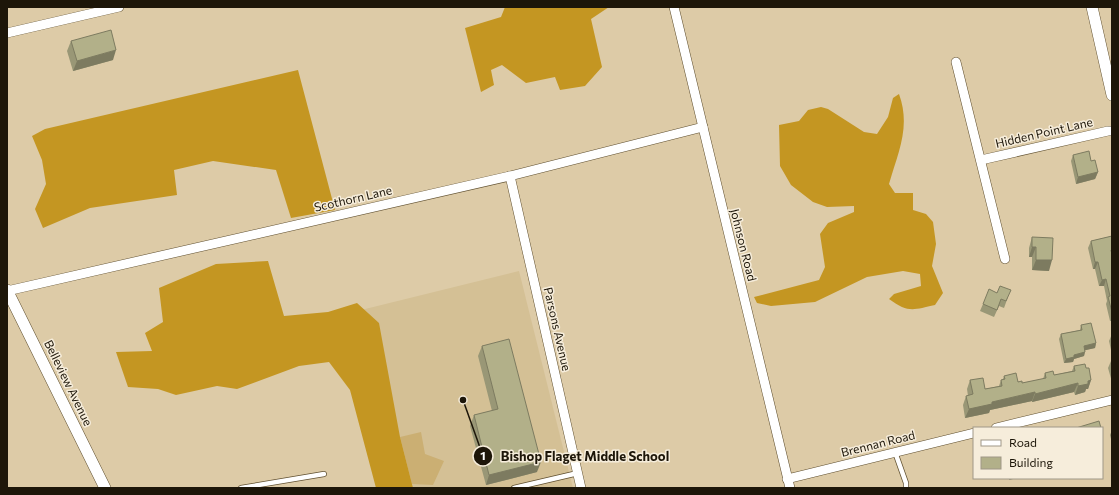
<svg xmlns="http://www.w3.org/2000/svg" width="1119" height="495" font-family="Commissioner,sans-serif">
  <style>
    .built { fill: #d4c095 }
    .green { fill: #cbaf73 }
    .forest { fill: #c49622 }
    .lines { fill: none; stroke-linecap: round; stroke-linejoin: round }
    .service-casing { stroke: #605030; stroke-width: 6 }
    .minor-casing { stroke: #605030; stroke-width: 10 }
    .tertiary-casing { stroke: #605030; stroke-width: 12 }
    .service { stroke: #fff; stroke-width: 4.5 }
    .minor { stroke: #fff; stroke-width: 9 }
    .tertiary { stroke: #fff; stroke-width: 11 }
    .wall { fill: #999776 }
    .shaded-wall { fill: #7d7b60 }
    .building { fill: #b2b089; stroke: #7d7b60 }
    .labels { text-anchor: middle; stroke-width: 3; stroke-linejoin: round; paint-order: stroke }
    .street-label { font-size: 12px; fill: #1d1609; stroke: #f6eddb }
    .leader { fill: none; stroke: #1d1609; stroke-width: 1.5 }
    .callout-dot { fill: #1d1609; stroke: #f6eddb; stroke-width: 1.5 }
    .mark-label { font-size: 12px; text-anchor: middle; font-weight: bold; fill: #fff }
    .callout-label { font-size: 13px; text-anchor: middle; font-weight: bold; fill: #1d1609; stroke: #f6eddb; stroke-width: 3; stroke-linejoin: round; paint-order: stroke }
  </style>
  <rect width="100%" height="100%" fill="#ddcba7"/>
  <path class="built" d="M 519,271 L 573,488 L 397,488 L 353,312 Z"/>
  <path class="green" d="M 421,432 L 425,454 L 444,461 L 433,485 L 412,484 L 400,437 Z"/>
  <g class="forest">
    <path d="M 505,7 L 609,7 L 591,19 L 602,67 L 585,86 L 560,90 L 555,77 L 526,83 L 502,65 L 491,70 L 494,85 L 481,92 L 465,28 L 501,17 Z"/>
    <path d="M 298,70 L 335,210 L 291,218 L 276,170 L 213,161 L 174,170 L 177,195 L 90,208 L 43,228 L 35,209 L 46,184 L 42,160 L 32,136 L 45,129 Z"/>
    <path d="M 899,94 C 911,127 898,152 889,184 L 895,193 L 913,193 L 913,210 L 926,214 L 933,222 L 936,244 L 932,266 L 943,293 L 935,305 C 913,310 908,313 889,299 L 894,294 L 921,286 L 920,274 L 903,271 L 867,277 L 815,302 L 771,306 L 757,303 L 754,297 L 819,280 L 825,267 L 820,234 L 828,223 L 854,212 L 854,206 L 827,207 L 813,202 L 791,185 L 780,166 L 779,125 L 799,121 L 808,110 L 821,107 L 828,109 L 864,132 L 877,134 L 888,117 L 893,98 Z"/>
    <path d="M 268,261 L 284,316 L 328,312 L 357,303 L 379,323 L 400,437 L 413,488 L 376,488 L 350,390 L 329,362 L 299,366 L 237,389 L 217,386 L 176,395 L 158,389 L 128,387 L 116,352 L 152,351 L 145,333 L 163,322 L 159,288 L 216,264 Z"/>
  </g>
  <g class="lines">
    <g class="service-casing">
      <g id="service">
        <path d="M 895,452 L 906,483 L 906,488"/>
        <path d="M 241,488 L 324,474"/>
        <path d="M 514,488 L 578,473"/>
      </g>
    </g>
    <g class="minor-casing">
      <g id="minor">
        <path d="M 674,7 L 790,488"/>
        <path d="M 7,33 L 119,7"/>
        <path d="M 956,62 L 1005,259"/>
        <path d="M 981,160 L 1108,131 L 1112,131"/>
        <path d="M 510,176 L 581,488"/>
        <path d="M 7,291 L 510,176 L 703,127"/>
        <path d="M 996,428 L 1112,400"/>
        <path d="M 787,479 L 974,433"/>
      </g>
    </g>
    <g class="tertiary-casing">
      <g id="tertiary">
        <path d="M 1092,7 L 1112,95"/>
        <path d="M 7,290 L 105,488"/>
      </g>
    </g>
    <use href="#service" class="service"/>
    <use href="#minor" class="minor"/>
    <use href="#tertiary" class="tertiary"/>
  </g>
  <g class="wall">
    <path d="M 71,41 L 113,60 L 73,71 L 67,51 Z"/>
    <path d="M 1073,155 L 1091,161 L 1098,172 L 1095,179 L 1076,184 L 1071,161 Z"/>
    <path d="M 1112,236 L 1112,321 L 1110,321 L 1106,304 L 1107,301 L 1104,286 L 1099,286 L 1095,269 L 1093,269 L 1088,248 L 1091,241 Z"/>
    <path d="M 1032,237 L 1049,271 L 1032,270 L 1032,257 L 1029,257 L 1029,248 Z"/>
    <path d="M 1008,297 L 1004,308 L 999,306 L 994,317 L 980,311 L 983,304 Z"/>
    <path d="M 1081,325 L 1096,343 L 1095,348 L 1085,350 L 1084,356 L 1074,359 L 1073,362 L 1064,363 L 1059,339 L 1061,334 L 1080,330 Z"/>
    <path d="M 1112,334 L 1112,349 L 1111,350 L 1109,341 Z"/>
    <path d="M 482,346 L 537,472 L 486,485 L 470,426 L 474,415 L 492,411 L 478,356 Z"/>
    <path d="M 1111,361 L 1112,361 L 1112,382 L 1108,368 Z"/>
    <path d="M 1074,366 L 1086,368 L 1091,380 L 1088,389 L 1086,389 L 1085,392 L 1075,395 L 1074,392 L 1032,402 L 1032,401 L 990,410 L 989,413 L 965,418 L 963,405 L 966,396 L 968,396 L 967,389 L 970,380 L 985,389 L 999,386 L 1001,380 L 1003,379 L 1004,376 L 1022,383 L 1043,379 L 1045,373 L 1054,375 L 1072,371 Z"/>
    <path d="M 1112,430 L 1112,443 L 1110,435 Z"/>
  </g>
  <g class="shaded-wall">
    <path d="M 116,50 L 113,60 L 73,71 L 77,61 Z"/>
    <path d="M 1098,172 L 1095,179 L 1076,184 L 1078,177 Z"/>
    <path d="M 1032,247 L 1036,247 L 1032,257 L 1029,257 Z"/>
    <path d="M 1036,260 L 1052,260 L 1049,271 L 1032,270 Z"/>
    <path d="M 1095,262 L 1098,262 L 1095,269 L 1093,269 Z"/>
    <path d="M 1106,279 L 1104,286 L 1099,286 L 1102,280 Z"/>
    <path d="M 1096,343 L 1095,348 L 1082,351 L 1084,346 Z"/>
    <path d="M 1085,352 L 1084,356 L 1074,359 L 1073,362 L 1064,363 L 1066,359 L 1074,355 Z"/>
    <path d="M 1091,380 L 1088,389 L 1086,389 L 1085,392 L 1075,395 L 1078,386 L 1088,381 Z"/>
    <path d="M 1078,383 L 1074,392 L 1032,402 L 1035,394 Z"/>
    <path d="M 1035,392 L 1032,401 L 990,410 L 989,413 L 965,418 L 969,409 L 992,402 Z"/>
    <path d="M 541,462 L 537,472 L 486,485 L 489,475 Z"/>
    <path d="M 1010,478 L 1017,478 L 1009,480 Z"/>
  </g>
  <g class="building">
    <path d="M 111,30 L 116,50 L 77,61 L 71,41 Z"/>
    <path d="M 1089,151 L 1091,161 L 1095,160 L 1098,172 L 1078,177 L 1073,155 Z"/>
    <path d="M 1112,236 L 1112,250 L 1111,250 L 1112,255 L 1112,312 L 1108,297 L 1110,296 L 1106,279 L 1102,280 L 1098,262 L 1095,262 L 1091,241 Z"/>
    <path d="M 1032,237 L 1053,238 L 1052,260 L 1036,260 L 1036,247 L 1032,247 Z"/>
    <path d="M 1000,286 L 1011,290 L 1006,301 L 1001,299 L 997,310 L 983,304 L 989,289 L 997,293 Z"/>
    <path d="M 1091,323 L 1096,343 L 1084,346 L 1085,352 L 1074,355 L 1074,357 L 1066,359 L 1061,334 L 1082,330 L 1081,325 Z"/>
    <path d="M 509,339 L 541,462 L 489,475 L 474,415 L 498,409 L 482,346 Z"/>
    <path d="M 1085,364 L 1086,368 L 1089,368 L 1091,380 L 1088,381 L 1088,384 L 1078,386 L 1078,383 L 1035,394 L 1035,392 L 992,402 L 992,404 L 969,409 L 966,396 L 973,394 L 970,380 L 983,378 L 985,389 L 1002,386 L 1001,380 L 1005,379 L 1004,376 L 1016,373 L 1018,382 L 1022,381 L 1022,383 L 1046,378 L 1045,373 L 1053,371 L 1054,375 L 1075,371 L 1074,366 Z"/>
    <path d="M 1099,421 L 1101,428 L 1076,428 Z"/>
  </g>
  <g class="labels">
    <g class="street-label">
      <text transform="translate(1044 133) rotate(-13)" y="4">Hidden Point Lane</text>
      <text transform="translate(353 199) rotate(-13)" y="4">Scothorn Lane</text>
      <text transform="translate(743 245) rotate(76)" y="4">Johnson Road</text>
      <text transform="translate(557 329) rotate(77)" y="4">Parsons Avenue</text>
      <text transform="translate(68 383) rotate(64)" y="4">Belleview Avenue</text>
      <text transform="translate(878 444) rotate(-14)" y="4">Brennan Road</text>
    </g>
  </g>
  <path class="leader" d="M463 400L483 456"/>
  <g class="callout-dot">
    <circle cx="463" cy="400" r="4"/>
    <circle cx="483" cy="456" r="10"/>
  </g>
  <g class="mark-label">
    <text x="483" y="460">1</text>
  </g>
  <g class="callout-label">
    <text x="585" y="461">Bishop Flaget Middle School</text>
  </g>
  <rect width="1119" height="495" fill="none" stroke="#1d1609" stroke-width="16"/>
  <rect x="973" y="427" width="130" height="52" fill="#f6eddb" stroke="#9f9787"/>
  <rect x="981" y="440" width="20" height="6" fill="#ffffff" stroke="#9f9787"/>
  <text x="1009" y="447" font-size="12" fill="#1d1609">Road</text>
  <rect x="981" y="457" width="20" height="12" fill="#b2b089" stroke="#9f9787"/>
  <text x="1009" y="467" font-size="12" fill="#1d1609">Building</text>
</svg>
